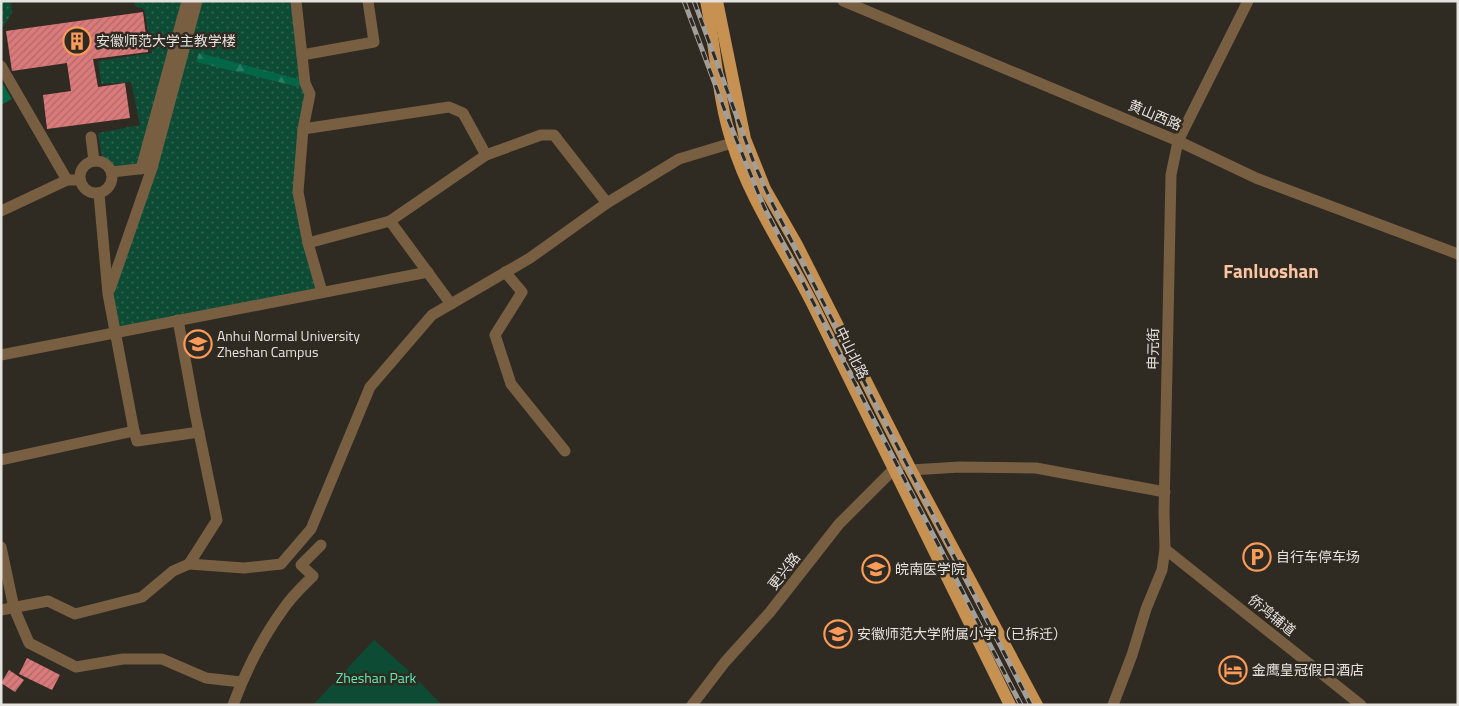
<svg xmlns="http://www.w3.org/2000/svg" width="1459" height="706" font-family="'Titillium Web','Noto Sans SC',sans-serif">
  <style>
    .grass { fill: url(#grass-dots) }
    .forest { fill: url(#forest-firs) }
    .green { fill: #0e4b34 }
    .building { fill: url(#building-hatch) }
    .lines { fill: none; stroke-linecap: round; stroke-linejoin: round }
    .minor { stroke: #795f42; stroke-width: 11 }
    .major { stroke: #c79152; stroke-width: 12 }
    .rail-casing { stroke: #a39e98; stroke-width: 5 }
    .rail { stroke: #2f2a22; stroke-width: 3; stroke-dasharray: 9; stroke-linecap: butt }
    .labels { text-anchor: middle; stroke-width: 5; stroke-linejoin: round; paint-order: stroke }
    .poi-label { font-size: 14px; fill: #e6e2dd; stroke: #2f2a22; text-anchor: start }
    .street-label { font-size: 14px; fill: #e6e2dd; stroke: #2f2a22 }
    .park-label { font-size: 14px; fill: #5deeb3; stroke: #2f2a22 }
    .district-label { font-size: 19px; font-weight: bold; fill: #fdc5a2; stroke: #2f2a22 }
  </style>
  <defs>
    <pattern id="grass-dots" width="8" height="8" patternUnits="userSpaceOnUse" patternTransform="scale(1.25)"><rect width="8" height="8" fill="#0e4b34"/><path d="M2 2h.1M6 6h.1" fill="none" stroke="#316551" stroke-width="1.8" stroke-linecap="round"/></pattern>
    <pattern id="forest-firs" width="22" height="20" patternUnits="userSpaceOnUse" patternTransform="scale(1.25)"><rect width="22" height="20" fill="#036646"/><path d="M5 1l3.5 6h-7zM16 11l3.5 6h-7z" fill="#287c60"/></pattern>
    <pattern id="building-hatch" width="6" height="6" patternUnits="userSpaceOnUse" patternTransform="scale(1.25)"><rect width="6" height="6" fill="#db7a7a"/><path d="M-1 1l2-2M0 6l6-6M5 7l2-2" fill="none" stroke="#ae6a69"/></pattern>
  </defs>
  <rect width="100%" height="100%" fill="#2f2a22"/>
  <g class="grass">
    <path d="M 1,1 L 11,1 L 12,13 L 1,30 Z"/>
    <path d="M 134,1 L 294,1 L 305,83 L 298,192 L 322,292 L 115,332 L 108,294 L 152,168 L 116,168 L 110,161 L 102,157 L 98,133 L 140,125 L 131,82 L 101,84 L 98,61 L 152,53 L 144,9 L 135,6 Z"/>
  </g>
  <g class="forest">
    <path d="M 199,53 L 301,80 L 299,87 L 196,62 Z"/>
    <path d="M 1,81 L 12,99 L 1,105 Z"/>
  </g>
  <path class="green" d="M 374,640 L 407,669 L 442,705 L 313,705 Z"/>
  <g class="building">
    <path d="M 143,12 L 148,52 L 93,59 L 98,87 L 125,83 L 130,118 L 47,129 L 43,95 L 71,91 L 67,63 L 12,71 L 6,31 Z"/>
    <path d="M 27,658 L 60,675 L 52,690 L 19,674 Z"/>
    <path d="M 9,670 L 24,680 L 15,692 L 1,683 Z"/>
  </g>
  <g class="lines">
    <g class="minor">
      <path d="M 296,1 L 305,83 L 310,94 L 303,129 L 298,192 L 308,243 L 322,292"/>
      <path d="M 843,1 L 1178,141 L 1256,178 L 1458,254"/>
      <path d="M 302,55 L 374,42 L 368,1"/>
      <path d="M 1,66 L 67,180"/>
      <path d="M 303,129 L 449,107 L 463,113 L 486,155 L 541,135 L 554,135 L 607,203"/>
      <path d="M 91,137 L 94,161"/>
      <circle cx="96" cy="177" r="16"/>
      <path d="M 141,169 L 187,1"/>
      <path d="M 112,172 L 147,168"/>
      <path d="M 99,194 L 108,294 L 134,431 L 137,441 L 199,432"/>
      <path d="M 1,211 L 67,180 L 75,180"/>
      <path d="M 390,221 L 451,304"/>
      <path d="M 308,243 L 390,221 L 486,155"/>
      <path d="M 505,272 L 522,292 L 495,335 L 511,384 L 565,451"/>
      <path d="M 110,289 L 152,168 L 197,1"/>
      <path d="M 1,355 L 428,272"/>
      <path d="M 1,460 L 134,431"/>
      <path d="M 911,470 L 960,467 L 1036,468 L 1165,492"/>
      <path d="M 1,547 L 14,608 L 29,643 L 76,667 L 123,659 L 162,659 L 206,678 L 241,682"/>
      <path d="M 1165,549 L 1361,705"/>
      <path d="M 189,564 L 244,568 L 281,564 L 311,529 L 370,387 L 432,315 L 530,258 L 607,203 L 679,159 L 732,143"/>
      <path d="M 1,610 L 48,601 L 75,614 L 142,597 L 173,571 L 189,564 L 217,520 L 195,413 L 178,320"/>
      <path d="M 233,705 C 246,670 262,638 284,608 C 292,596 303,586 313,576 L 301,565 L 321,545"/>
      <path d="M 692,705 L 725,662 L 770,612 L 839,524 L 893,470 L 906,462"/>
      <path d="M 1113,705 L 1132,655 L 1146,609 L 1162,570 L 1165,549 L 1164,513 L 1171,175 L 1178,141 L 1248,1"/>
    </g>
    <g class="major">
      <path d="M 706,1 C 716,48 717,97 732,142 C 750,201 786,251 813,305 C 878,439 944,572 1010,705"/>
      <path d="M 717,1 L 745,139 L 765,189 L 797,245 L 911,470 L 1037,705"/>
    </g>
    <g class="rail-casing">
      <g id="rail">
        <path d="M 684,1 L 728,119 L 764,207 L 1021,705"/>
        <path d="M 694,1 L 754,163 L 772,203 L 1031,705"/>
      </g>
    </g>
    <use href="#rail" class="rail"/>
  </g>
  <defs>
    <g id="building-ring" transform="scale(1.4375)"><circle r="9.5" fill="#2f2a22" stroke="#fe9b58" stroke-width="1.5"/><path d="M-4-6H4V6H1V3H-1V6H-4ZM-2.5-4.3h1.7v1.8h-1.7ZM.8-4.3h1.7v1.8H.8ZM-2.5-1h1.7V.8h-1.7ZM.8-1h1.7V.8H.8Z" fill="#fe9b58"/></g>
    <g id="university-ring" transform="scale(1.4375)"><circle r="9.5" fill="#2f2a22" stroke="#fe9b58" stroke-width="1.5"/><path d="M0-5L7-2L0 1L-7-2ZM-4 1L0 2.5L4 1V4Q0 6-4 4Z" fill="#fe9b58"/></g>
    <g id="parking-ring" transform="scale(1.4375)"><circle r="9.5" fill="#2f2a22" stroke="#fe9b58" stroke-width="1.5"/><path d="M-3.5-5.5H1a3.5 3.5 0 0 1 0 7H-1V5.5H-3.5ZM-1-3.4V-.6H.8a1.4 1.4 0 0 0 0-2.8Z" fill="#fe9b58"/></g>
    <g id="school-ring" transform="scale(1.4375)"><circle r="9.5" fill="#2f2a22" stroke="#fe9b58" stroke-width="1.5"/><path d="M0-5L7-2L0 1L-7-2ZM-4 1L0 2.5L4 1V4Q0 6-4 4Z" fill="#fe9b58"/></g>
    <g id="hotel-ring" transform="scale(1.4375)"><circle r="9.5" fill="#2f2a22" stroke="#fe9b58" stroke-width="1.5"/><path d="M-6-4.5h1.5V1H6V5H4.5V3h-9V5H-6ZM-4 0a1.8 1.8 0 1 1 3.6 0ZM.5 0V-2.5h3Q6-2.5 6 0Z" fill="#fe9b58"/></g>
  </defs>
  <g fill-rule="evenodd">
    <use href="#building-ring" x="77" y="41"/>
    <use href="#university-ring" x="198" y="344"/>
    <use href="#parking-ring" x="1257" y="557"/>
    <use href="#university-ring" x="876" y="569"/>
    <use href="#school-ring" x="838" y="634"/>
    <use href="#hotel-ring" x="1233" y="670"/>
  </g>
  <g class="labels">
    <g class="poi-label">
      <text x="96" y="46">安徽师范大学主教学楼</text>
      <text x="217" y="341">Anhui Normal University<tspan x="217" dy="16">Zheshan Campus</tspan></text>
      <text x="1276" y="562">自行车停车场</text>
      <text x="895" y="574">皖南医学院</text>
      <text x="857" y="639">安徽师范大学附属小学（已拆迁）</text>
      <text x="1252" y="675">金鹰皇冠假日酒店</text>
    </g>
    <g class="street-label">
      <text transform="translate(1155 115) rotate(23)" y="5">黄山西路</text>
      <text transform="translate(1153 349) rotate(-89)" y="5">申元街</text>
      <text transform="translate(852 353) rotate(64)" y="5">中山北路</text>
      <text transform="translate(784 571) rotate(-52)" y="5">更兴路</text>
      <text transform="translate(1272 615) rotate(39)" y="5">侨鸿辅道</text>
    </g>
    <g class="park-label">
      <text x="376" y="683">Zheshan Park</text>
    </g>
    <g class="district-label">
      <text x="1271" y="278">Fanluoshan</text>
    </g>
  </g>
  <rect width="1459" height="706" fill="none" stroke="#e6e2dd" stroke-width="5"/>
</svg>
